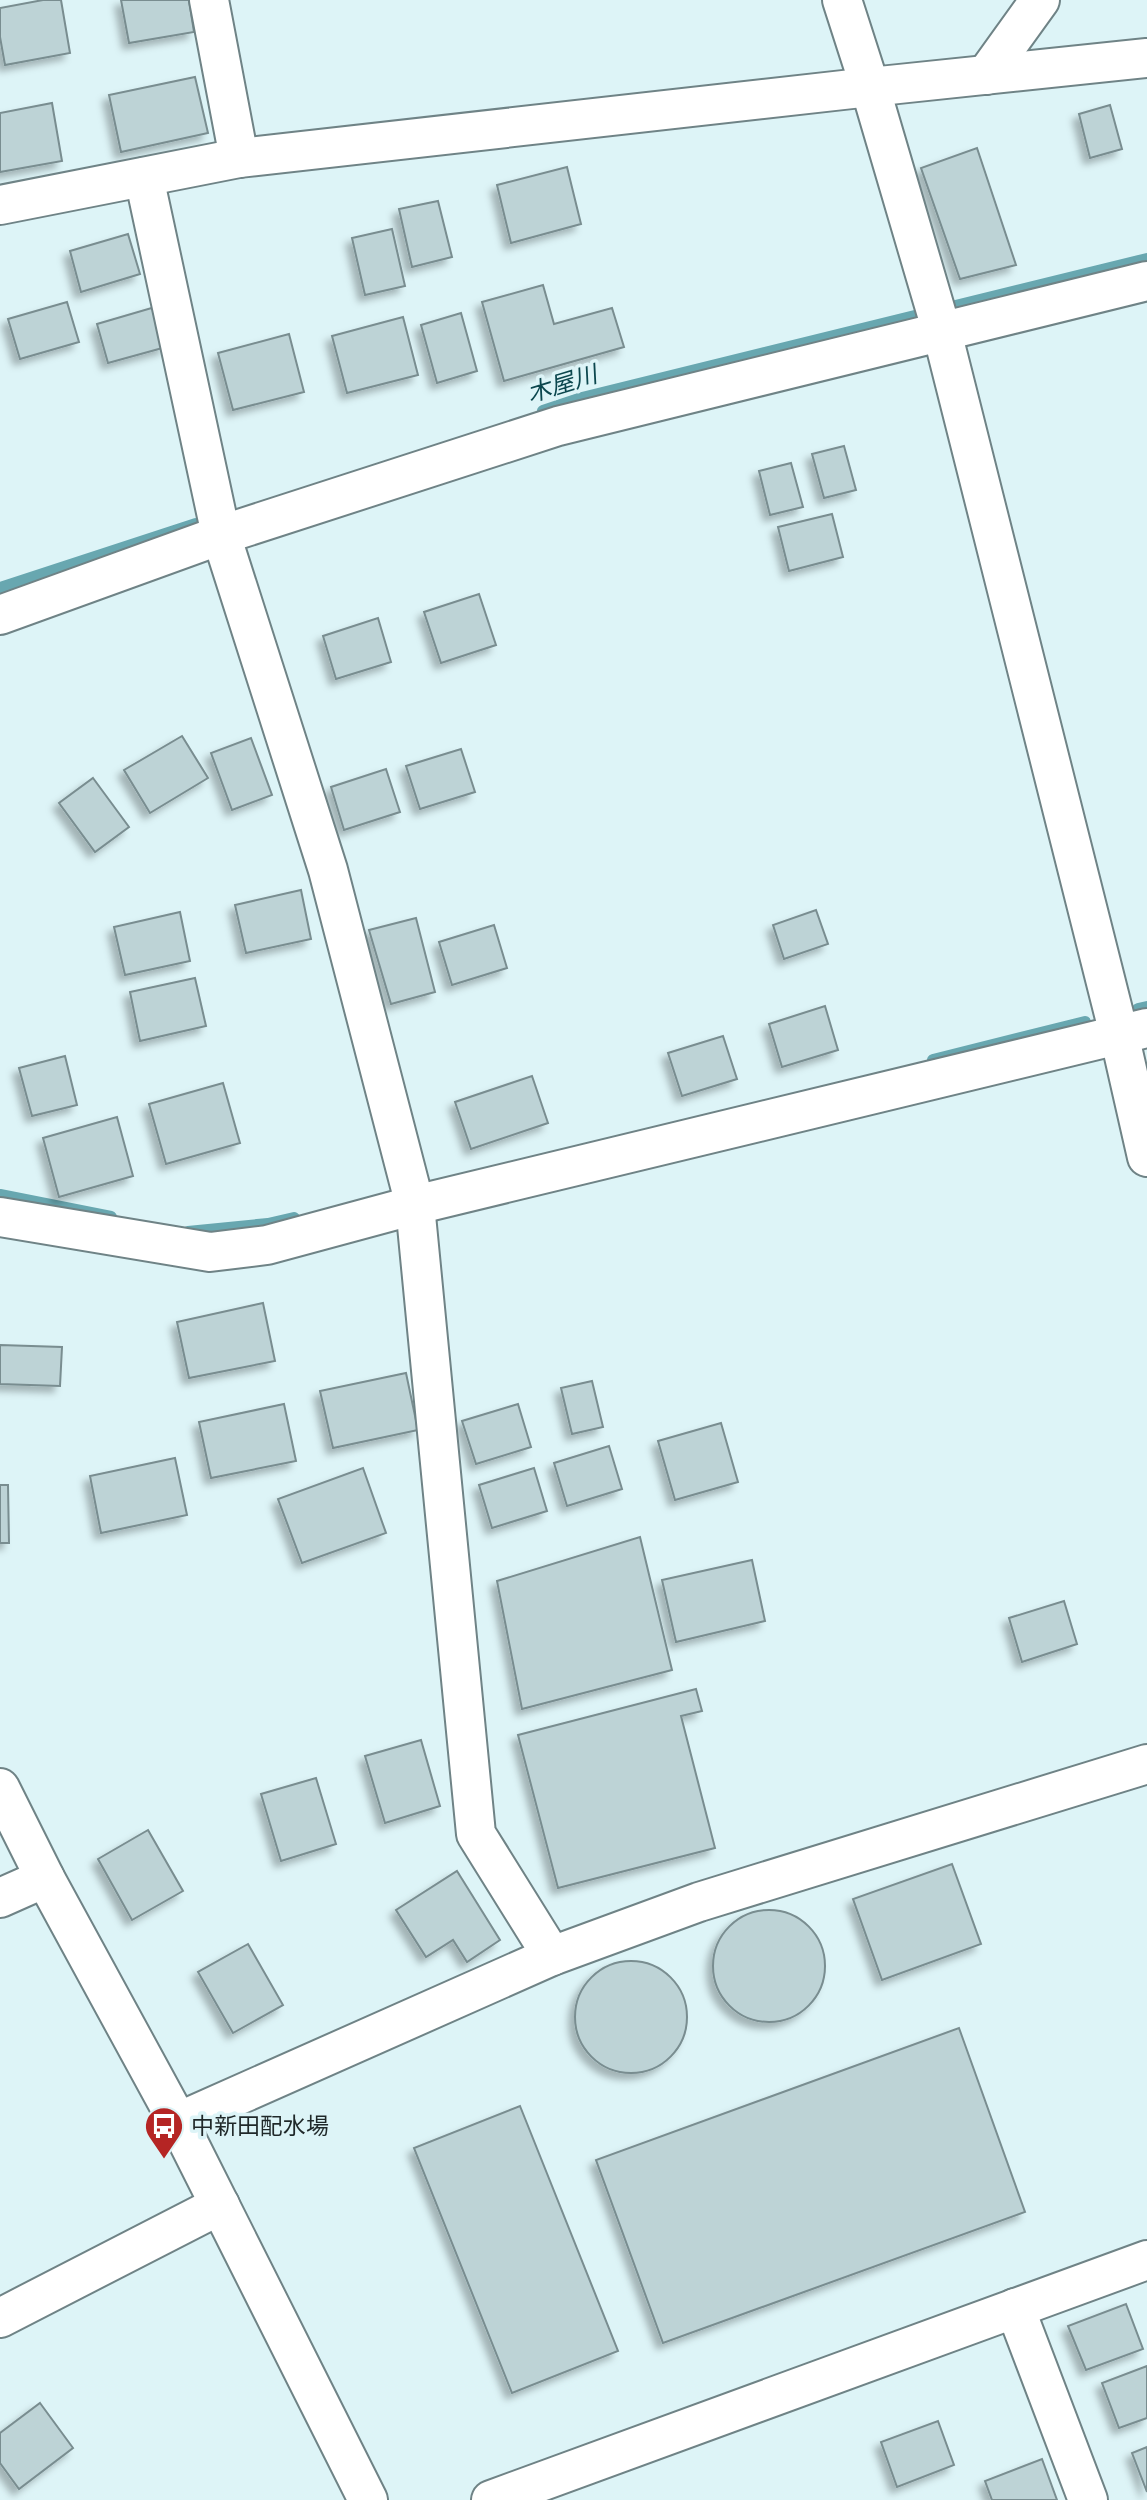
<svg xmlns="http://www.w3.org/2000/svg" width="1147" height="2500" font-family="'PT Serif','Noto Sans JP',serif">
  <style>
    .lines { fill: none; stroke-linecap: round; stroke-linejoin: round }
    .stream { stroke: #68a7b0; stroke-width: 12 }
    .building { fill: #bdd3d6; stroke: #798d90; stroke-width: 2; filter: url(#shadow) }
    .minor-casing { stroke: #6f8386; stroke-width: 42 }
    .minor { stroke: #fff; stroke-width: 38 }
    .labels { text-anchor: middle; stroke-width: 7; stroke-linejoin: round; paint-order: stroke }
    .poi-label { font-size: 23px; fill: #1f2829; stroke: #ddf4f7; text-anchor: start }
    .water-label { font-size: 24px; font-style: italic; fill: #0c474e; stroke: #ddf4f7 }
  </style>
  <defs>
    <filter id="shadow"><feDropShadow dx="-6" dy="6" stdDeviation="3.5" flood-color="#0004"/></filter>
  </defs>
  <rect width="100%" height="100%" fill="#ddf4f7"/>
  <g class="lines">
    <g class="stream">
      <path d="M 543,411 L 582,398 L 1147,259"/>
      <path d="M 0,588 L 196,524"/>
      <path d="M 1138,1009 L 1147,1007"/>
      <path d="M 933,1060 L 1085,1022"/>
      <path d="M 0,1195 L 111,1217"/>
      <path d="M 188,1232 L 268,1224 L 294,1218"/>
    </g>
  </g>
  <g class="building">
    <path d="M 43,0 L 61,0 L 70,53 L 5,65 L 0,37 L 0,8 Z"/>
    <path d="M 121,0 L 189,0 L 194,32 L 129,43 Z"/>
    <path d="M 195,77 L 208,133 L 121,152 L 109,95 Z"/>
    <path d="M 52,103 L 62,161 L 0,172 L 0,113 Z"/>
    <path d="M 1110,105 L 1122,149 L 1090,158 L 1079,114 Z"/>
    <path d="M 977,148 L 1016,265 L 960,279 L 921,168 Z"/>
    <path d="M 567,167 L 581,224 L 511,243 L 497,185 Z"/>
    <path d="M 438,201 L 452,257 L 412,267 L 399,209 Z"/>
    <path d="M 392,229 L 405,286 L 365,295 L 352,238 Z"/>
    <path d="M 128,234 L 140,274 L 81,292 L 70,251 Z"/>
    <path d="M 543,285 L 554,324 L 612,308 L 624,347 L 504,381 L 482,302 Z"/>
    <path d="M 67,302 L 79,342 L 20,359 L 8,319 Z"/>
    <path d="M 155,307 L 166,347 L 108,363 L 97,324 Z"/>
    <path d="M 461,313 L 477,371 L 437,383 L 421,325 Z"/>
    <path d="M 403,317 L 418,375 L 347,393 L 332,336 Z"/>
    <path d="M 289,334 L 304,392 L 233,410 L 218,353 Z"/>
    <path d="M 844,446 L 856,490 L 824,498 L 812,454 Z"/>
    <path d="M 791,463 L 803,507 L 770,515 L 759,471 Z"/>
    <path d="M 832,514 L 843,557 L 789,571 L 778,527 Z"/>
    <path d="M 479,594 L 496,645 L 441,663 L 424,612 Z"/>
    <path d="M 378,618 L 391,662 L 336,679 L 323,636 Z"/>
    <path d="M 182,736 L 208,778 L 150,813 L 124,770 Z"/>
    <path d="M 251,738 L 272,795 L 232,810 L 211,753 Z"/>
    <path d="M 461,749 L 475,792 L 420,809 L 406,766 Z"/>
    <path d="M 386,769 L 400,812 L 344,830 L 331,787 Z"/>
    <path d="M 93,778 L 129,827 L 95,852 L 59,803 Z"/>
    <path d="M 301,890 L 311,939 L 246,953 L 235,905 Z"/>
    <path d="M 816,910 L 828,944 L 784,959 L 773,925 Z"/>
    <path d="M 180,912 L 190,961 L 125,975 L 114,927 Z"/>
    <path d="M 416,918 L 435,992 L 391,1004 L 369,930 Z"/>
    <path d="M 494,925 L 507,968 L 452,985 L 439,942 Z"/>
    <path d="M 195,978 L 206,1026 L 140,1041 L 130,992 Z"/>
    <path d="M 825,1006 L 838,1050 L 782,1067 L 769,1024 Z"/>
    <path d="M 723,1036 L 737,1079 L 682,1096 L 668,1053 Z"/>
    <path d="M 65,1056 L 77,1105 L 32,1116 L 19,1068 Z"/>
    <path d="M 532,1076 L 548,1123 L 471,1149 L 455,1102 Z"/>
    <path d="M 223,1083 L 240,1143 L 166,1164 L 149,1104 Z"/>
    <path d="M 117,1117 L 133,1176 L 59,1197 L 43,1138 Z"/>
    <path d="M 263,1303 L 275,1361 L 189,1378 L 177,1322 Z"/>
    <path d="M 0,1345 L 62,1347 L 60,1386 L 0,1384 Z"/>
    <path d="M 406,1373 L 418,1430 L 333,1448 L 320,1391 Z"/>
    <path d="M 592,1381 L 603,1427 L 572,1434 L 561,1388 Z"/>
    <path d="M 284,1404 L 296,1461 L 211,1478 L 199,1422 Z"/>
    <path d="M 518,1404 L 531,1447 L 476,1464 L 462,1421 Z"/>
    <path d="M 721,1423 L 738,1482 L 675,1500 L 658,1441 Z"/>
    <path d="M 609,1446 L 622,1489 L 567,1506 L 554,1463 Z"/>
    <path d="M 175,1458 L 187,1515 L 101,1533 L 90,1476 Z"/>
    <path d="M 363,1468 L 386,1533 L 302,1563 L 278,1499 Z"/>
    <path d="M 534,1468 L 547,1511 L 492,1528 L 479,1485 Z"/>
    <path d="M 0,1485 L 8,1485 L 9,1543 L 0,1543 Z"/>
    <path d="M 640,1537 L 672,1670 L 522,1709 L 497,1581 Z"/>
    <path d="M 752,1560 L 765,1621 L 676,1642 L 662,1580 Z"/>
    <path d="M 1064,1601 L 1077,1644 L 1022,1662 L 1009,1618 Z"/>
    <path d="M 696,1689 L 702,1711 L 681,1716 L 715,1848 L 558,1888 L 518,1735 Z"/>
    <path d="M 421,1740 L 440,1806 L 385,1823 L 365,1756 Z"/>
    <path d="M 316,1778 L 336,1844 L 281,1861 L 261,1794 Z"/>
    <path d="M 148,1830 L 183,1891 L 132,1920 L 98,1859 Z"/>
    <path d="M 952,1864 L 981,1944 L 882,1980 L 853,1899 Z"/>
    <path d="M 457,1871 L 500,1940 L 467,1962 L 453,1940 L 426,1957 L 396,1910 Z"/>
    <circle cx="769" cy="1966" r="56"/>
    <path d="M 248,1944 L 283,2005 L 233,2033 L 198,1972 Z"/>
    <circle cx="631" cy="2017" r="56"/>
    <path d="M 959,2028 L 1025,2212 L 663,2343 L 596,2160 Z"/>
    <path d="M 520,2106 L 618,2351 L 512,2393 L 414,2148 Z"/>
    <path d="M 1126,2304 L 1143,2349 L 1086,2370 L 1068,2326 Z"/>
    <path d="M 1147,2366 L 1147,2418 L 1119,2428 L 1102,2383 Z"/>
    <path d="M 40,2403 L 73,2448 L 19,2489 L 0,2463 L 0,2433 Z"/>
    <path d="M 938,2421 L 954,2465 L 897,2487 L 881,2442 Z"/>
    <path d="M 1147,2447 L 1147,2492 L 1132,2453 Z"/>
    <path d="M 1042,2459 L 1057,2500 L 992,2500 L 985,2481 Z"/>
  </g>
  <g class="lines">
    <g class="minor-casing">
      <g id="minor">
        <path d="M 209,0 L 239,158"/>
        <path d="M 842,0 L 870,87 L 942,332 L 1119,1034 L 1147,1157"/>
        <path d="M 986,75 L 1040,0"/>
        <path d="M 144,177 L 221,535 L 328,870 L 415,1205 L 476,1834 L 552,1956"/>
        <path d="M 0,205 L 239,158 L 870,87 L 1147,58"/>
        <path d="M 0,615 L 221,535 L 558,426 L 1147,281"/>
        <path d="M 0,1217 L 210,1252 L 267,1245 L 415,1205 L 1147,1028"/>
        <path d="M 0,1788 L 45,1878 L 178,2122 L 368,2500"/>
        <path d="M 0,1898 L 45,1878"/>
        <path d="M 178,2122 L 552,1956 L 699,1902 L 1147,1764"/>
        <path d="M 1015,2308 L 1088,2500"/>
        <path d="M 0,2318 L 220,2205"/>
        <path d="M 491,2500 L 1147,2260"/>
      </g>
    </g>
    <use href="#minor" class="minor"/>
  </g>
  <defs>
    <g id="bus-pin" transform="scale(2.0125)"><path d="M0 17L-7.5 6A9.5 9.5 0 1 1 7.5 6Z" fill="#b52524" stroke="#ddf4f7"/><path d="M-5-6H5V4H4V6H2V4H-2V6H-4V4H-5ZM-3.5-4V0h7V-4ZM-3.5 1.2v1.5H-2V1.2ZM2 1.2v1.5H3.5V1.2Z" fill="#fff"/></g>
  </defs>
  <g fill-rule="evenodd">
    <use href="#bus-pin" x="164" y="2126"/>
  </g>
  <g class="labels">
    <g class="poi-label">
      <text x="191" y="2134">中新田配水場</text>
    </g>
    <g class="water-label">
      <text transform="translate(562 384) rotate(-17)" y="8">木屋川</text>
    </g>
  </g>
</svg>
